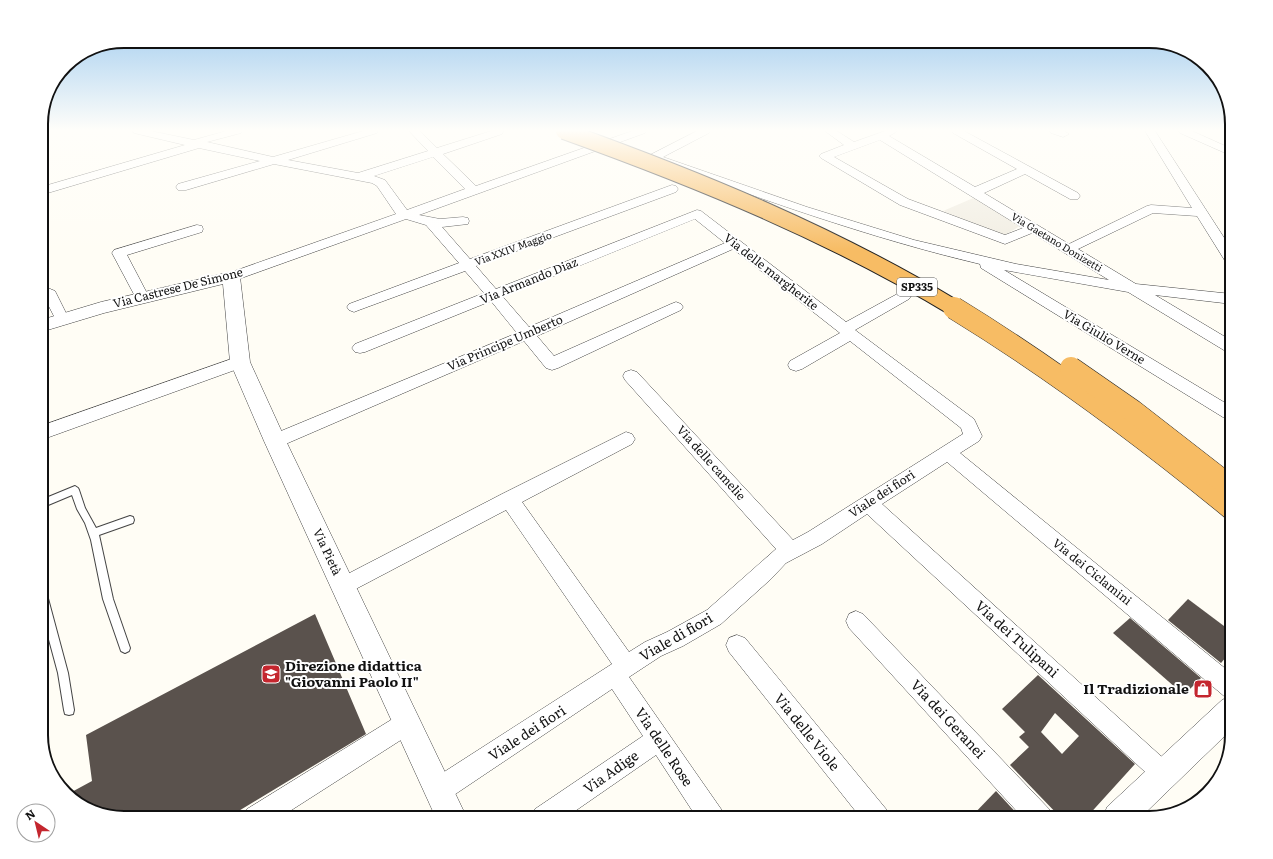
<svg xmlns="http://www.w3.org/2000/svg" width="1273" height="859" font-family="Literata,serif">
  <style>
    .plaza { fill: #f1ede2 }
    .building { fill: #5a524d; fill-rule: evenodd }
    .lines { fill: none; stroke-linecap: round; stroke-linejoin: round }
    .service-casing { stroke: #444; stroke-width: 2 }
    .minor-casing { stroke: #444; stroke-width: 1 }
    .tertiary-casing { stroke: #444; stroke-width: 1 }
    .service { fill: #fff; fill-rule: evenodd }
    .minor { fill: #fff; fill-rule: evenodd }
    .tertiary { fill: #fff; fill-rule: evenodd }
    .trunk-bridge-far1-casing { stroke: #222; stroke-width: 18; stroke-linecap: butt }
    .trunk-bridge-casing { stroke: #222; stroke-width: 23; stroke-linecap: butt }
    .trunk-bridge-far1 { stroke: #f7bc64; stroke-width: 16 }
    .trunk-bridge { stroke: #f7bc64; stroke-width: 22 }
    .labels { text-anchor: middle; stroke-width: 4; stroke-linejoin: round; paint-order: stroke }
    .far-street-label { font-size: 10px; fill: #111; stroke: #fff }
    .shield { fill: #fff; stroke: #585858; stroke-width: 1 }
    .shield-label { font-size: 11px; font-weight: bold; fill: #111 }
    .street-label { font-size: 12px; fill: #111; stroke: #fff }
    .near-street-label { font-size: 14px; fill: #111; stroke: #fff }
    .near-poi-label { font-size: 14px; font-weight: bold; fill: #111; stroke: #fff; text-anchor: start }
    .rim { fill: none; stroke: #111; stroke-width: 2 }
  </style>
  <rect width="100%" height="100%" fill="#fffdf5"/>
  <path class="plaza" d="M 978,196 L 1025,223 L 1003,236 L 943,211 Z"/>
  <g class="building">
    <path d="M 1188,599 L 1232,632 L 1232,650 L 1221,663 L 1168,620 Z"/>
    <path d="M 315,614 L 366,734 L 227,818 L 124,818 L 78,804 L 68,794 L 92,781 L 86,735 Z"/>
    <path d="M 1130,618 L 1201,678 L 1184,695 L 1113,633 Z"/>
    <path d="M 1038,675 L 1135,764 L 1086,818 L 1061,818 L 1010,765 L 1029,747 L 1019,737 L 1025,732 L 1002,709 ZM 1055,713 L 1079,736 L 1062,754 L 1041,732 Z"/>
    <path d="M 996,791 L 1021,818 L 970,818 Z"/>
  </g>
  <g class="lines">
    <g class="service-casing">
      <g id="service">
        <path d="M 75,486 L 78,488 L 79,490 L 85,508 L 96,528 L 130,516 L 133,517 L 134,520 L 133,523 L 99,535 L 113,599 L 130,648 L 129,651 L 125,653 L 121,651 L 120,648 L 103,599 L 91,540 L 85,523 L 77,509 L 72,495 L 41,508 L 41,500 Z"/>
        <path d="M 41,587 L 44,588 L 46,591 L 68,673 L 74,710 L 73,714 L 69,715 L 65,714 L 64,710 L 58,673 L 41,610 Z"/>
      </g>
    </g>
    <g class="minor-casing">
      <g id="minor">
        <path d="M 133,131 L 151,131 L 194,140 L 226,131 L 242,131 L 241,133 L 207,142 L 273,157 L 363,131 L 378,131 L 377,133 L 288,160 L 358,173 L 428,151 L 409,131 L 420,131 L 437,148 L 491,131 L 503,131 L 503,132 L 502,134 L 443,154 L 476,186 L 632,131 L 646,131 L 645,133 L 419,215 L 440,219 L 463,217 L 468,218 L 469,221 L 468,224 L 442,227 L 470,259 L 672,185 L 676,186 L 678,189 L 676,192 L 476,266 L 496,289 L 697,210 L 701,211 L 846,322 L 899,293 L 904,291 L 909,293 L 911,296 L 909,299 L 855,330 L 974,419 L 982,436 L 979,441 L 960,453 L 1232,674 L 1232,699 L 1224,696 L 947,462 L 882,504 L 1173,767 L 1177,775 L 1173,783 L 1165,787 L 1157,783 L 867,514 L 822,544 L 786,563 L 771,579 L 721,624 L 683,646 L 661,656 L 629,677 L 721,809 L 724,818 L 697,818 L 656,755 L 565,818 L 532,818 L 535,809 L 643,736 L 612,689 L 448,799 L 439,802 L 430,799 L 427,790 L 430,781 L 612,664 L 506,510 L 350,592 L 343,595 L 336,592 L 333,586 L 336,580 L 502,494 L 626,432 L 632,434 L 635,439 L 632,444 L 522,502 L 629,652 L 645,642 L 667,632 L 707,610 L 776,549 L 625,380 L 623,376 L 625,372 L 631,370 L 637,372 L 793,540 L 808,532 L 963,434 L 961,428 L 850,341 L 802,369 L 796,371 L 790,369 L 788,365 L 790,361 L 840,333 L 733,249 L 537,336 L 554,356 L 671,304 L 676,302 L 681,304 L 683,307 L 681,310 L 558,368 L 552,370 L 546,368 L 524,341 L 281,446 L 275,448 L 269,446 L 266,441 L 269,436 L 517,333 L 491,301 L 365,352 L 360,353 L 355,352 L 352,348 L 355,344 L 484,293 L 465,271 L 359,310 L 354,312 L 349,310 L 347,307 L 349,304 L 459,263 L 426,225 L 406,219 L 236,280 L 231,281 L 226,280 L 224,277 L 226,274 L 396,214 L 377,186 L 372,183 L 274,164 L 186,190 L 178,190 L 176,187 L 178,184 L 260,161 L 199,148 L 41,195 L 41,187 L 185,145 L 134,133 ZM 433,157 L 465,189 L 407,210 L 385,180 L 374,176 ZM 695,219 L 725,243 L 529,327 L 503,297 Z"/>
        <path d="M 697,131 L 710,131 L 709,133 L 663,157 L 807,207 L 914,240 L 1016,264 L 1109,280 L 1032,233 L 1005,244 L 900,205 L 821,158 L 819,156 L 821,154 L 844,145 L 825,131 L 837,131 L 854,142 L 885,131 L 896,131 L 896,132 L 889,136 L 975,187 L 1017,169 L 953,133 L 952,131 L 964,131 L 1078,193 L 1080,196 L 1078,199 L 1070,199 L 1025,174 L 984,193 L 1069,244 L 1147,206 L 1151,205 L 1192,208 L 1145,131 L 1155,131 L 1232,250 L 1232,265 L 1227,264 L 1197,216 L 1153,213 L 1078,249 L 1136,284 L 1232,294 L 1232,304 L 1155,295 L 1232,341 L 1232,353 L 1227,352 L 1128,292 L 1004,270 L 1232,407 L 1232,421 L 1226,419 L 981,268 L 980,264 C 870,238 765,200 659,162 L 658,160 L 650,159 L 648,157 L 650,155 ZM 880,140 L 1023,228 L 1005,235 L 908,199 L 834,157 Z"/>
        <path d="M 1050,131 L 1064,131 L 1069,134 L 1063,137 L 1051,133 Z"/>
        <path d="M 1179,131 L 1192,131 L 1232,149 L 1232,156 L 1180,133 Z"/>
        <path d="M 197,225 L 202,226 L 203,229 L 202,232 L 127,255 L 149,297 L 147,300 L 142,302 L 137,300 L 112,253 L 114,250 Z"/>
        <path d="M 41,285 L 55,291 L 69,319 L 67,322 L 62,324 L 57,322 L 44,297 L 41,295 Z"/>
        <path d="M 240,356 L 246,358 L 248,362 L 246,366 L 41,440 L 41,426 Z"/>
        <path d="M 856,611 L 863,614 L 1049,809 L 1052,818 L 1023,818 L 849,628 L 846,621 L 849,614 Z"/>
        <path d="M 737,635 L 745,638 L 886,809 L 889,818 L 861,818 L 729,652 L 726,645 L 729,638 Z"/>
        <path d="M 407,712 L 415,715 L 418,723 L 415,731 L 279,818 L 244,818 L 247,809 L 399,715 Z"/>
      </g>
    </g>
    <g class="tertiary-casing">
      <g id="tertiary">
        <path d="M 231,272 L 237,273 L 240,277 L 250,362 L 286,441 L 467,818 L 436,818 L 264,441 L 230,362 L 223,284 L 104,313 L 41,332 L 41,320 L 101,302 Z"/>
        <path d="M 1232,696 L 1232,729 L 1140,818 L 1103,818 L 1107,807 L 1222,700 Z"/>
      </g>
    </g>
    <use href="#service" class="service"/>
    <use href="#minor" class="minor"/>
    <use href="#tertiary" class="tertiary"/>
    <g class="trunk-bridge-far1-casing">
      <path id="trunk-bridge-far1" d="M 564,131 C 700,180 832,234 956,309"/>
    </g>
    <g class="trunk-bridge-casing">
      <g id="trunk-bridge">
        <path d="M 954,308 C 1052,368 1143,436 1232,509"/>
        <path d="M 1071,368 L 1133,411 L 1232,488"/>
      </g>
    </g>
    <use href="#trunk-bridge-far1" class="trunk-bridge-far1"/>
    <use href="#trunk-bridge" class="trunk-bridge"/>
  </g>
  <linearGradient id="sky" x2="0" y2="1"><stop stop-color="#95c6ee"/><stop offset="0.52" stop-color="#fffefa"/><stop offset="1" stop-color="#fffefa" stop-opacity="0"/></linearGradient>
  <rect width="1273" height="251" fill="url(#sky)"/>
  <defs>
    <g id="school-square" transform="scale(1)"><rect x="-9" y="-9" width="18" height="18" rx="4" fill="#c4262e" stroke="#fff"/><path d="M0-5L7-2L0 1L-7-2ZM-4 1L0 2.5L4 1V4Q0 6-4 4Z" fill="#fff"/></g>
    <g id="shop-square" transform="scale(1)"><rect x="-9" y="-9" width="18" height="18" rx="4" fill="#c4262e" stroke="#fff"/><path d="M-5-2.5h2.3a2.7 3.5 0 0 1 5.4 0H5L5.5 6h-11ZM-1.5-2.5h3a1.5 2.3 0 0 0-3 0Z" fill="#fff"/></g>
  </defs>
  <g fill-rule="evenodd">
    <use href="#school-square" x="271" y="674"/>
    <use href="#shop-square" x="1203" y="689"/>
  </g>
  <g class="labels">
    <g class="far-street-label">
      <text transform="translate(1057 242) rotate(31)" y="4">Via Gaetano Donizetti</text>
      <text transform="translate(513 248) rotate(-20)" y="4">Via XXIV Maggio</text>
    </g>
    <rect class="shield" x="897" y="278" width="40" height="18" rx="3"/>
    <g class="shield-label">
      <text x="917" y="291">SP335</text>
    </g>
    <g class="street-label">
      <text transform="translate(771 272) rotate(38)" y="4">Via delle margherite</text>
      <text transform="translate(529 281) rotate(-22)" y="4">Via Armando Diaz</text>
      <text transform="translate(178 288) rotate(-14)" y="4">Via Castrese De Simone</text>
      <text transform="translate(1104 337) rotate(31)" y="4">Via Giulio Verne</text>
      <text transform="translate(505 343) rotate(-23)" y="4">Via Principe Umberto</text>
      <text transform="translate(711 463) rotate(48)" y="4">Via delle camelie</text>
      <text transform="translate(882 494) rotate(-33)" y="4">Viale dei fiori</text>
      <text transform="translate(327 552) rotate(65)" y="4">Via Pietà</text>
      <text transform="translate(1092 572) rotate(39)" y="4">Via dei Ciclamini</text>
    </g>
    <g class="near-street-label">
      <text transform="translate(676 637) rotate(-30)" y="5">Viale di fiori</text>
      <text transform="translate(1017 639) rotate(42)" y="5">Via dei Tulipani</text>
      <text transform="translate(948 719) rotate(47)" y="5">Via dei Geranei</text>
      <text transform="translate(807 732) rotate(51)" y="5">Via delle Viole</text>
      <text transform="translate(527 733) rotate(-33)" y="5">Viale dei fiori</text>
      <text transform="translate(664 747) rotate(56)" y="5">Via delle Rose</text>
      <text transform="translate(611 772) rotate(-35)" y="5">Via Adige</text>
    </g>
    <g class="near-poi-label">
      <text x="285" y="671">Direzione didattica<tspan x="285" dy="16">"Giovanni Paolo II"</tspan></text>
      <text x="1189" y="694" text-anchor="end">Il Tradizionale</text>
    </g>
  </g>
  <path d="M0 0H1273V859H0ZM124 48H1149A76 76 0 0 1 1225 124V735A76 76 0 0 1 1149 811H124A76 76 0 0 1 48 735V124A76 76 0 0 1 124 48Z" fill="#fff" fill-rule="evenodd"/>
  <path class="rim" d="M124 48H1149A76 76 0 0 1 1225 124V735A76 76 0 0 1 1149 811H124A76 76 0 0 1 48 735V124A76 76 0 0 1 124 48Z"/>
  <g transform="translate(36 823) rotate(325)"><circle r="19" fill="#ffffff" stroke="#a0a0a0"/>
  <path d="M0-3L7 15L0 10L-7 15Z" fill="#c4262e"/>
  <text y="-6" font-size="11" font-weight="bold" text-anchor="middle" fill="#111111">N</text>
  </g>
</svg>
